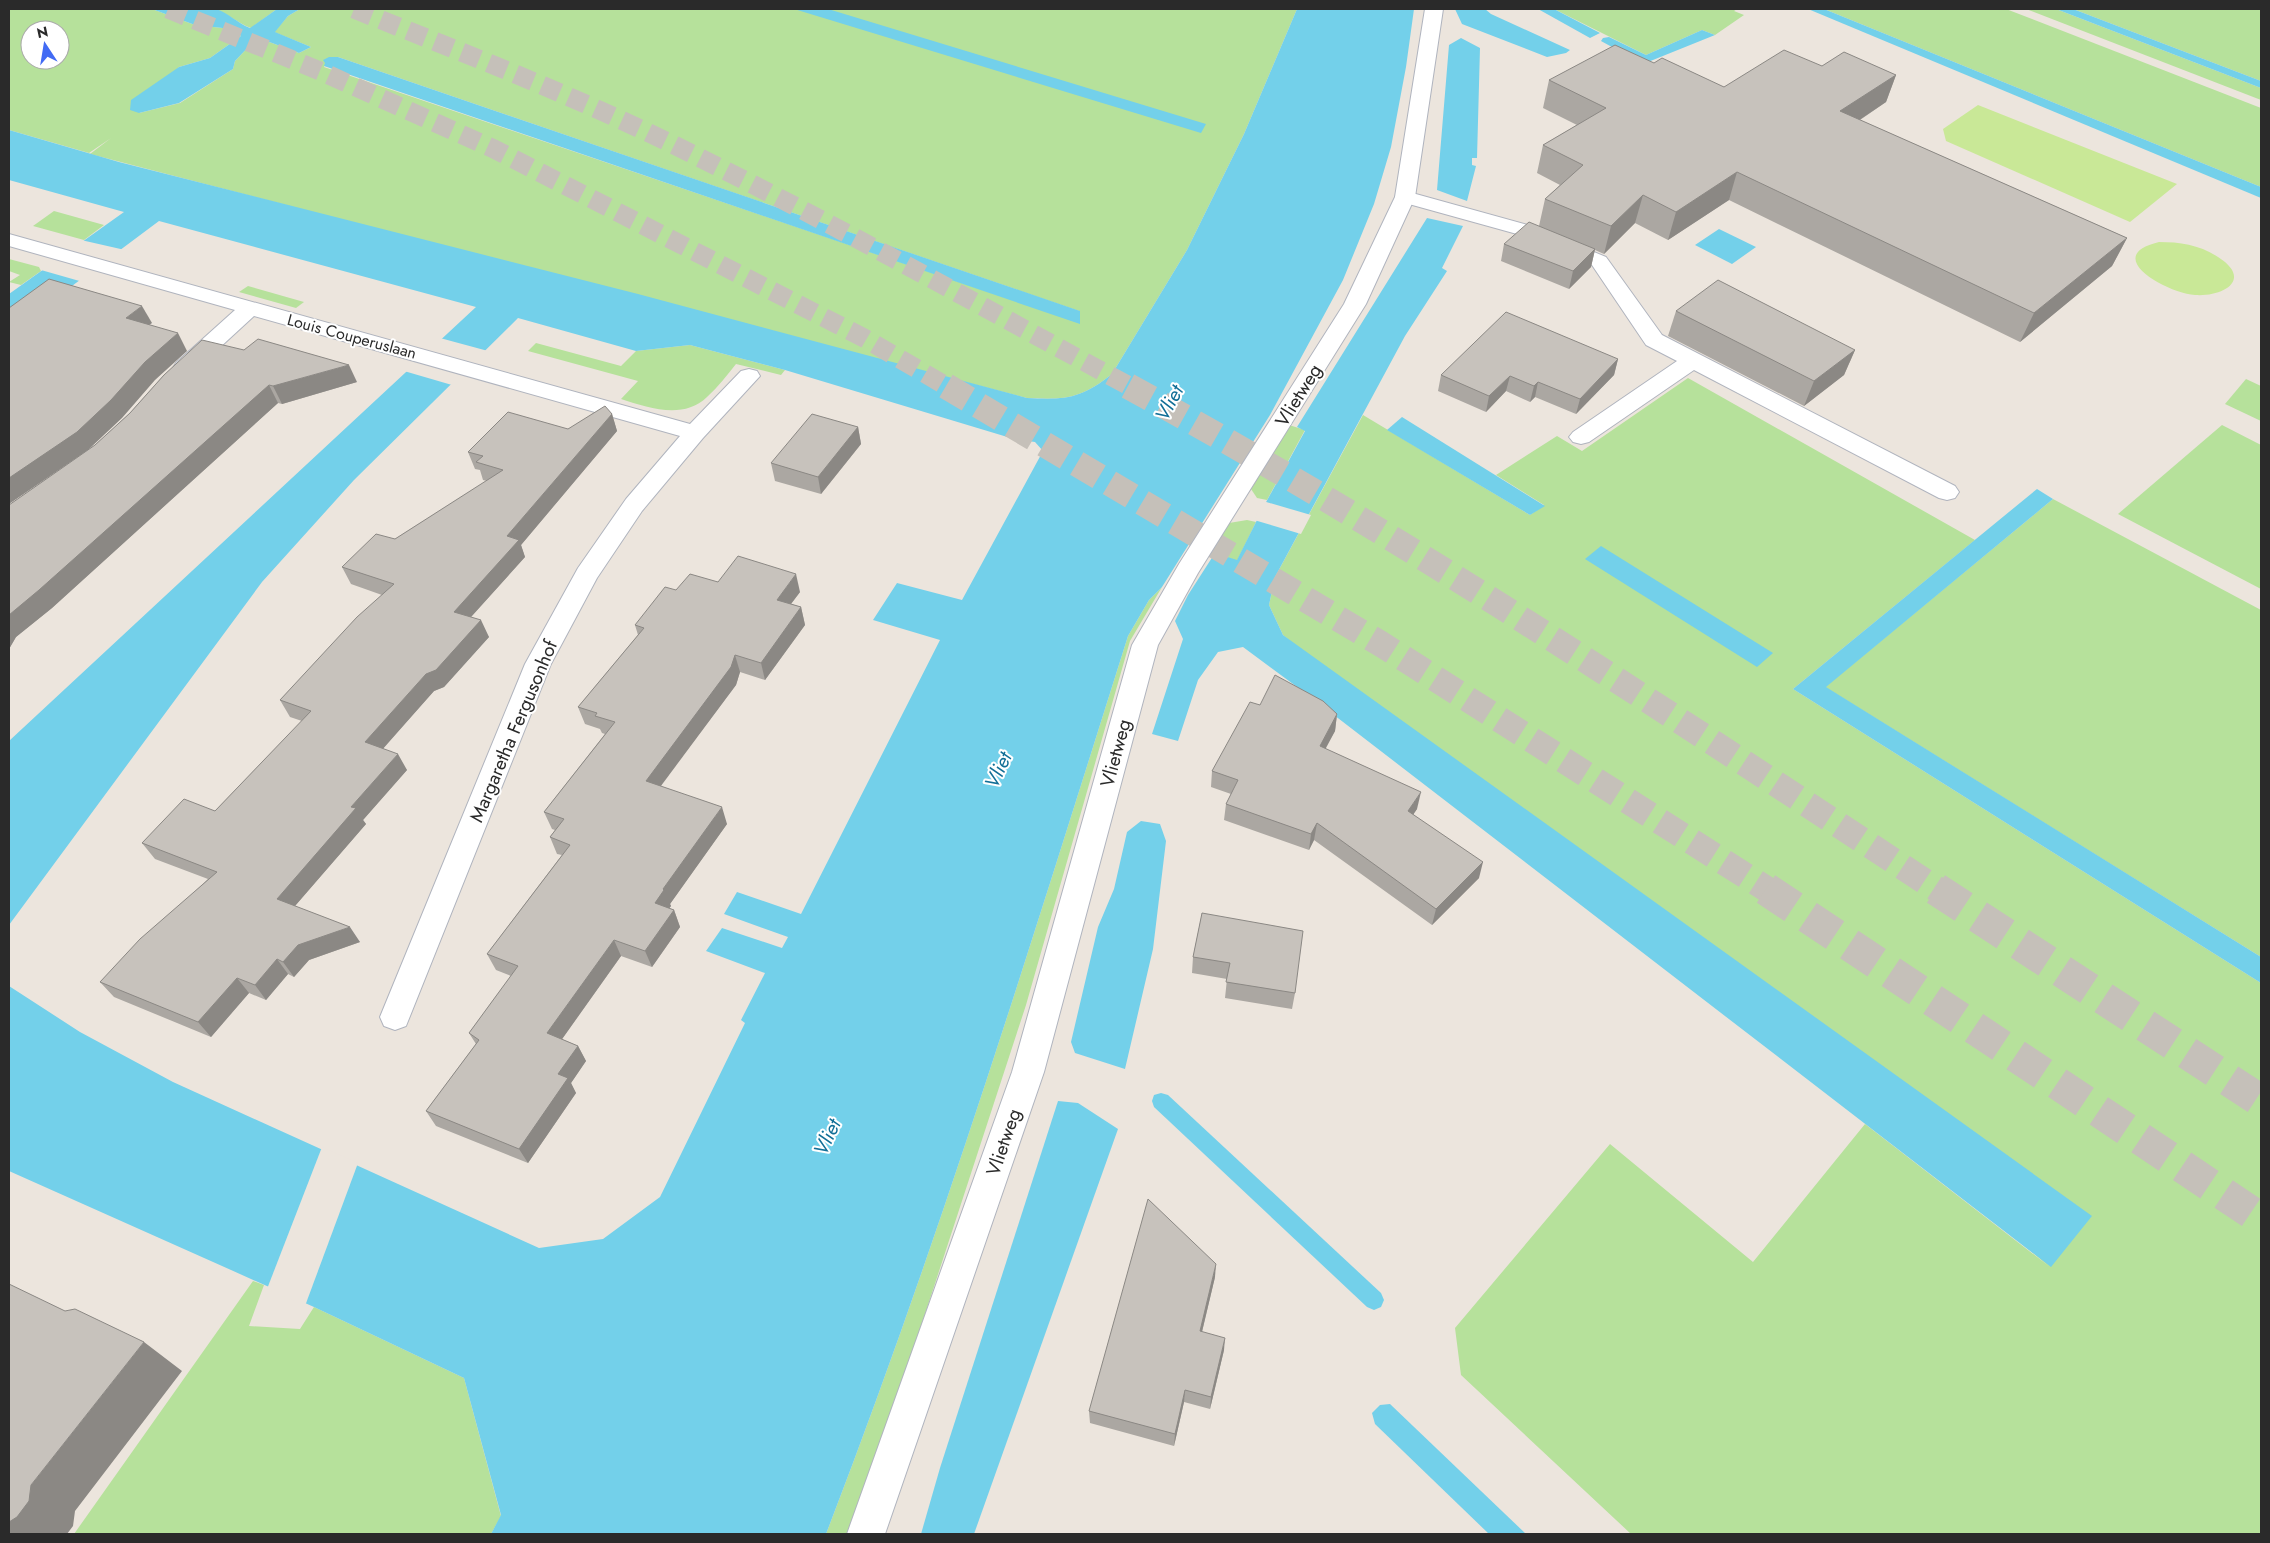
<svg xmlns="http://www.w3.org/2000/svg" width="2270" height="1543" font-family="Jost,sans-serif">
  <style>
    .green { fill: #b6e19b; fill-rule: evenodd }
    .pitch { fill: #c9e897 }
    .water { fill: #73d0ea }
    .pier { fill: #ece5dd }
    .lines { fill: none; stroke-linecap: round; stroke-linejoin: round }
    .stream { fill: #73d0ea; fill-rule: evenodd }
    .highway-tunnel-far2 { stroke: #c5c0b9; stroke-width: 19; stroke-dasharray: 19 10; stroke-linecap: butt }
    .highway-tunnel-far1 { stroke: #c5c0b9; stroke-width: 26; stroke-dasharray: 26 12; stroke-linecap: butt }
    .highway-tunnel { stroke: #c5c0b9; stroke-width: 33; stroke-dasharray: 33 17; stroke-linecap: butt }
    .lane-casing { stroke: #b0b4be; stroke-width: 2 }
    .street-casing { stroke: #b0b4be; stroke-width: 2 }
    .lane { fill: #fff; fill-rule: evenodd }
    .street { fill: #fff; fill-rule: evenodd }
    .wall { fill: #aba7a2 }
    .shaded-wall { fill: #8b8884 }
    .building { fill: #c7c2bc; stroke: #8b8884 }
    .labels { text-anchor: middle; stroke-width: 4; stroke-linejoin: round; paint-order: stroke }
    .far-street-label { font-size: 16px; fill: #2a2a2a; stroke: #fff }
    .street-label { font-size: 19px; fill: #2a2a2a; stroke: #fff }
    .water-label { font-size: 20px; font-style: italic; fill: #126f97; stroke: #fff }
  </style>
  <rect width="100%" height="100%" fill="#ece5dd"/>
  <g class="green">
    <path d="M 9,9 L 152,9 L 195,25 L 232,29 L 241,36 L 210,58 L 179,67 L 139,113 L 180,103 L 233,69 L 235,61 L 254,41 L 264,40 L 299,53 L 311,47 L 274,32 L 288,16 L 300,9 L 1297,9 L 1244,134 L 1187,250 L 1112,374 C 1081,399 1065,400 1027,398 L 90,154 L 111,138 L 89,153 L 9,130 ZM 30,30 L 60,30 L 60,60 L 30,60 ZM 338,57 L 1079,311 L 1080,323 L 324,67 L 326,63 Z"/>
    <path d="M 214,9 L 277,9 L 251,28 C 237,23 228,13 214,9 Z"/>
    <path d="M 1554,9 L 1737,9 L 1734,11 L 1744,15 L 1715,35 L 1702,30 L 1646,55 Z"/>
    <path d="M 1824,9 L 2006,9 L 2261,108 L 2261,187 Z"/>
    <path d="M 2026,9 L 2056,9 L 2261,88 L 2261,100 Z"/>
    <path d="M 2073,9 L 2261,9 L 2261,81 Z"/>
    <path d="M 54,211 L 104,225 L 84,240 L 33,226 Z"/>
    <path d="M 9,259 L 39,267 L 41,271 L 21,285 L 9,282 L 20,275 L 9,271 Z"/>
    <path d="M 248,286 L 304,302 L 296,308 L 239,292 Z"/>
    <path d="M 536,343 L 621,366 L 636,351 L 690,345 L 785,370 L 781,375 L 736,364 C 727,375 718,387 707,397 C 683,420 649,408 621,399 L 638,381 L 528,351 Z"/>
    <path d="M 1688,378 L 1975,540 L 1793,689 L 2261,983 L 2261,1534 L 1631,1534 L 1461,1375 L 1455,1328 L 1610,1144 L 1753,1262 L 1865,1124 L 2050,1267 L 1283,635 L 1269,605 L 1275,577 L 1363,415 L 1530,515 L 1544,505 L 1496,475 L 1557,436 L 1582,451 Z"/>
    <path d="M 2246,379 L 2261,386 L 2261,421 L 2225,404 Z"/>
    <path d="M 1289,425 L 1305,430 L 1267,500 L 1257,498 L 1251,489 Z"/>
    <path d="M 2222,425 L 2261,445 L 2261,589 L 2118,514 Z"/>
    <path d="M 2053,499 L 2261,610 L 2261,957 L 1825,687 Z"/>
    <path d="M 1247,520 L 1256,522 L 1237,561 L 1210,551 L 1229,523 Z"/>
    <path d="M 1162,587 L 1130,641 L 1026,1005 L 879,1455 L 848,1534 L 826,1534 C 940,1239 1033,937 1128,636 L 1149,600 Z"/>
    <path d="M 253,1281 L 264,1285 L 249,1326 L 300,1329 L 314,1307 L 464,1378 L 501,1516 L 491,1534 L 74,1534 Z"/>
  </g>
  <g class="pitch">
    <path d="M 1978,105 L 2177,184 L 2130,222 L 1946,141 L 1943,129 Z"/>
    <path d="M 2159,242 C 2180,242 2200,245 2218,257 C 2253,279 2224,297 2195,295 C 2167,293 2100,256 2159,242 Z"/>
  </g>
  <g class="water">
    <path d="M 152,9 C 171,9 199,5 216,9 C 229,13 237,23 250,28 L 277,9 L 300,9 L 288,16 L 275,32 L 311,47 L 299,53 L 264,40 L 254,41 L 235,61 L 233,69 L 179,103 L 139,113 L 130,110 L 131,100 L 179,67 L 210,58 L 241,36 L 232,29 L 195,25 Z"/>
    <path d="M 794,9 L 828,9 L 1206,124 L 1201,133 Z"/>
    <path d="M 1297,9 L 1414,9 L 1406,67 L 1391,147 L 1374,204 L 1343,280 L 1270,415 L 1162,587 L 1149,600 L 1128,636 C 1033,937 940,1239 826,1534 L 491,1534 L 501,1515 L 464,1378 L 314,1307 L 9,1171 L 9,986 L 80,1032 L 173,1082 L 539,1248 L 603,1239 L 660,1197 L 745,1023 L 741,1020 L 765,973 L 706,951 L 722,928 L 782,948 L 788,937 L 724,914 L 737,892 L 801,914 L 940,640 L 873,620 L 897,583 L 962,600 L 1043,451 L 1035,442 L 1014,439 L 785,370 L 690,345 L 636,351 L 518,318 L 354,480 L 262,582 L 9,925 L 9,741 L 476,307 L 159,221 L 9,333 L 9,294 L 124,212 L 9,180 L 9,130 L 119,162 L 638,294 L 1027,398 C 1065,400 1081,399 1112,374 L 1187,250 L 1244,134 Z"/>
    <path d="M 1455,9 L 1485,9 L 1491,14 L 1570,50 L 1566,53 L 1547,57 L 1462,24 Z"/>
    <path d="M 1538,9 L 1554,9 L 1600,33 L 1590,38 Z"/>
    <path d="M 1808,9 L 1824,9 L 2261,187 L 2261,198 Z"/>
    <path d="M 2056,9 L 2073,9 L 2261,81 L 2261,88 Z"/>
    <path d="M 1702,30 L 1715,35 L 1643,64 L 1601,41 L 1603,38 L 1609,37 L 1646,55 Z"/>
    <path d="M 1461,38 L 1480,48 L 1477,158 L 1472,158 L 1472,165 L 1476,166 L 1467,201 L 1437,190 L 1449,45 Z"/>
    <path d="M 329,57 L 338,57 L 1080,311 L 1080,324 L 324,66 L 325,63 L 323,60 Z"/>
    <path d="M 1427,218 L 1463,226 L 1442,268 L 1447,271 L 1405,336 L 1275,577 L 1269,605 L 1283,635 L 2092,1216 L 2051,1267 L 1308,695 L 1243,647 L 1218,652 L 1198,680 L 1178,741 L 1152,734 L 1183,639 L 1175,621 L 1188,595 L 1215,553 L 1237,560 L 1265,504 L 1305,431 L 1297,427 Z"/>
    <path d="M 1719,229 L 1756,247 L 1732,264 L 1695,245 Z"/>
    <path d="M 1402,417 L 1545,506 L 1530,515 L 1387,430 Z"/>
    <path d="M 2037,489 L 2053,499 L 1826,687 L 2261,957 L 2261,983 L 1793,689 Z"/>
    <path d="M 1601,546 L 1773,653 L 1757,667 L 1585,559 Z"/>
    <path d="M 1141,821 L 1160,824 L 1166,841 L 1153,949 L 1125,1069 L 1075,1053 L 1071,1042 L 1098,927 L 1114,889 L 1127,832 Z"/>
    <path d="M 1058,1101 L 1078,1103 L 1118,1129 L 974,1534 L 921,1534 L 940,1468 Z"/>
    <path d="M 1390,1404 L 1526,1534 L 1489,1534 L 1375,1424 L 1372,1413 L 1380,1405 Z"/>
  </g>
  <g class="pier">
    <path d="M 81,240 L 125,250 L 83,282 L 41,270 Z"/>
    <path d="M 440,338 L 488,351 L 452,385 L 404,371 Z"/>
    <path d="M 1263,501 L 1311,515 L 1301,534 L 1254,520 Z"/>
    <path d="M 322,1147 L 358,1163 L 305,1306 L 267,1289 Z"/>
  </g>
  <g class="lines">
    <path class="stream" d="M 1161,1093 L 1168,1095 L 1381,1293 L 1384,1300 L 1381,1307 L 1374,1310 L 1367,1307 L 1154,1107 L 1152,1101 L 1154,1095 Z"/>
    <g class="highway-tunnel-far2">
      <path d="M 168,9 L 320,71 L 494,149 L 864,338 L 948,387"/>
      <path d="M 354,9 C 461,52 570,94 674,145 C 829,221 979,305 1131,387"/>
    </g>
    <g class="highway-tunnel-far1">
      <path d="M 946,386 L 1381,644 L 1768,890"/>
      <path d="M 1128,386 C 1408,538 1672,716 1938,890"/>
    </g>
    <g class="highway-tunnel">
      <path d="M 1766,889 L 2261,1219"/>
      <path d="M 1936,889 L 2261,1101"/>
    </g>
    <g class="lane-casing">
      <path id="lane" d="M 1405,191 L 1531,226 L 1606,257 L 1662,335 L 1955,486 L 1959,492 L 1955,498 L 1947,500 L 1939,498 L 1694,370 L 1589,442 L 1581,444 L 1573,442 L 1569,437 L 1573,432 L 1677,361 L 1646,345 L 1592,265 L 1517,234 L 1398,201 L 1395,197 L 1398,193 Z"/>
    </g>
    <g class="street-casing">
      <g id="street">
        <path d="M 1425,9 L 1443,9 L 1415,197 L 1366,304 L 1198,573 L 1158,645 L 1044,1072 L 885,1534 L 847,1534 L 1012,1072 L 1132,645 L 1179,564 L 1344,304 L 1395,197 Z"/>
        <path d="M 9,234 L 690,424 L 741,371 L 749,369 L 757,371 L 760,376 L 703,438 L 642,511 L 597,578 L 551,664 L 406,1026 L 395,1030 L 384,1026 L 380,1017 L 525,664 L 578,568 L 626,499 L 680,436 L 254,316 L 192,373 L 184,375 L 176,373 L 173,368 L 176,363 L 235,310 L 9,246 Z"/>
      </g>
    </g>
    <use href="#lane" class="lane"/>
    <use href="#street" class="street"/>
  </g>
  <g class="wall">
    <path d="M 1654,63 L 1724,87 L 1822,66 L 1896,75 L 1886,102 L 1860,120 L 2127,238 L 2112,266 L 2020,342 L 1729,200 L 1668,240 L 1635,223 L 1604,254 L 1595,250 L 1591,267 L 1569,289 L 1501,261 L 1504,244 L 1539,226 L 1545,199 L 1560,185 L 1537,173 L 1543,145 L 1577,125 L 1543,108 L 1549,80 Z"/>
    <path d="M 1676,311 L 1855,350 L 1844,375 L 1804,406 L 1668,336 Z"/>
    <path d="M 1618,359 L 1614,375 L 1576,414 L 1535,397 L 1530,402 L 1506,391 L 1486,412 L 1438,391 L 1441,375 Z"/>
    <path d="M 164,375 L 357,382 L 282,404 L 278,403 L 52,608 L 16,637 L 9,649 L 9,505 L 95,445 L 130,413 Z"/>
    <path d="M 612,414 L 617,431 L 521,545 L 525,557 L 471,617 L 489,637 L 444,687 L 434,691 L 383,748 L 407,770 L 363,820 L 366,824 L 295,906 L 360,942 L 309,960 L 294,977 L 288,974 L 266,1000 L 249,993 L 211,1037 L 114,997 L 100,982 L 208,879 L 155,859 L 142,843 L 215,811 L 302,721 L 290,717 L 280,700 L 382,595 L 351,584 L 342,567 L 395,539 L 487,481 L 483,480 L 480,470 L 475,469 L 468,452 L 568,429 Z"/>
    <path d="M 858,427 L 861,444 L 821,494 L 775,481 L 771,463 Z"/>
    <path d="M 718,582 L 800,592 L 791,604 L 801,607 L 805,625 L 765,680 L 740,672 L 736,685 L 660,786 L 727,824 L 670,904 L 671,906 L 669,908 L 674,910 L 680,927 L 652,967 L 621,956 L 562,1039 L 578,1046 L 586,1061 L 571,1083 L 576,1093 L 528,1163 L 436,1126 L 426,1111 L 476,1044 L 469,1033 L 511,976 L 496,970 L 487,954 L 562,855 L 557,854 L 550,837 L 555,830 L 552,829 L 544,812 L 605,734 L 602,733 L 600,729 L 585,724 L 578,707 L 638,635 L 635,625 L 676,590 Z"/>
    <path d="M 1260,705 L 1337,714 L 1335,731 L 1325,748 L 1417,809 L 1413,814 L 1479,878 L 1432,925 L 1314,840 L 1309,850 L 1224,820 L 1226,804 L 1231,794 L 1211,787 L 1212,771 Z"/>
    <path d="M 1202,913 L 1295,993 L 1292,1009 L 1225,998 L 1227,979 L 1192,973 L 1193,957 Z"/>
    <path d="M 1215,1277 L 1202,1332 L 1224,1350 L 1210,1409 L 1184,1402 L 1174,1446 L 1090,1423 L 1089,1411 Z"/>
  </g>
  <g class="shaded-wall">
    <path d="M 1896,75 L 1886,102 L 1831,139 L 1840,111 Z"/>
    <path d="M 1737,172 L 1729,200 L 1668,240 L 1676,212 Z"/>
    <path d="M 1643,195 L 1635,223 L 1604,254 L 1611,226 Z"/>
    <path d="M 2127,238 L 2112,266 L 2020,342 L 2034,313 Z"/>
    <path d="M 1595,249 L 1591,267 L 1569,289 L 1573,271 Z"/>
    <path d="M 142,306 L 152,323 L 136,335 L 126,318 Z"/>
    <path d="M 178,333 L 187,351 L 155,380 L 122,418 L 88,450 L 9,504 L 9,478 Z"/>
    <path d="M 1855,350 L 1844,375 L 1804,406 L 1814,381 Z"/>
    <path d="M 1618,359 L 1614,375 L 1576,414 L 1580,399 Z"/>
    <path d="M 349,365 L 357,382 L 282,404 L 273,386 Z"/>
    <path d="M 1510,376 L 1506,391 L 1486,412 L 1489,396 Z"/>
    <path d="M 1538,382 L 1535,397 L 1530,402 L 1534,386 Z"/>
    <path d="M 269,385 L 278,403 L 52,608 L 16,637 L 9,649 L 9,615 Z"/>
    <path d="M 612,414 L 617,431 L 521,545 L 525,557 L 461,628 L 454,612 L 507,536 Z"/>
    <path d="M 858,427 L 861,444 L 821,494 L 818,477 Z"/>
    <path d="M 796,574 L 800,592 L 781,617 L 777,600 Z"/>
    <path d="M 801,607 L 805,625 L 765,680 L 761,663 Z"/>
    <path d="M 481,620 L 489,637 L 444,687 L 434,691 L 374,759 L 365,742 L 426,674 Z"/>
    <path d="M 735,655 L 740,672 L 736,685 L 652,798 L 646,781 Z"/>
    <path d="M 1337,714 L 1335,731 L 1318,763 L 1320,746 Z"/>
    <path d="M 398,754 L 407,770 L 363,820 L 366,824 L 288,914 L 277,899 L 351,807 Z"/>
    <path d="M 1421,792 L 1417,809 L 1405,827 L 1408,811 Z"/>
    <path d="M 722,807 L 727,824 L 670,904 L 671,906 L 661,919 L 655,903 L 663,889 Z"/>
    <path d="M 1317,823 L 1314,840 L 1309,850 L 1311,834 Z"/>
    <path d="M 1483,862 L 1479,878 L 1432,925 L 1436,909 Z"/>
    <path d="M 674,910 L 680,927 L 652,967 L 645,951 Z"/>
    <path d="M 350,927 L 360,942 L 309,960 L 294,977 L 283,962 L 298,945 Z"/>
    <path d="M 614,940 L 621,956 L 555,1049 L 547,1033 Z"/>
    <path d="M 277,959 L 288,974 L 266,1000 L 255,985 Z"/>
    <path d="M 237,978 L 249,993 L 211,1037 L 198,1022 Z"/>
    <path d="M 578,1046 L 586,1061 L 571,1083 L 576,1093 L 528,1163 L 519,1149 L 558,1074 Z"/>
    <path d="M 1216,1264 L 1215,1277 L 1199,1344 L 1200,1331 Z"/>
    <path d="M 1225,1338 L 1224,1350 L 1210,1409 L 1211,1397 Z"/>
    <path d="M 144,1342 L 182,1371 L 75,1511 L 73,1526 L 67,1534 L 9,1534 L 9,1522 L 31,1485 Z"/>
    <path d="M 1185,1390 L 1184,1402 L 1174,1446 L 1175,1434 Z"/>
  </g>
  <g class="building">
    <path d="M 1615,45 L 1654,63 L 1662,58 L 1724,87 L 1784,50 L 1822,66 L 1844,52 L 1896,75 L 1840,111 L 2127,238 L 2034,313 L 1737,172 L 1676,212 L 1643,195 L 1611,226 L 1545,199 L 1583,165 L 1543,145 L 1606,108 L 1549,80 Z"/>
    <path d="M 1529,222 L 1595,249 L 1573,271 L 1504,244 Z"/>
    <path d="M 49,279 L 142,306 L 126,318 L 178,333 L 145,362 L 111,400 L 77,432 L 9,478 L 9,308 Z"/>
    <path d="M 1718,280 L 1855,350 L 1814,381 L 1676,311 Z"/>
    <path d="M 1506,312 L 1618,359 L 1580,399 L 1538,382 L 1534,386 L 1510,376 L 1489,396 L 1441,375 Z"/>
    <path d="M 258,339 L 349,365 L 273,386 L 269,385 L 39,590 L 9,615 L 9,505 L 95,445 L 130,413 L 164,375 L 202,340 L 244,350 Z"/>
    <path d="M 605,406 L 612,414 L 507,536 L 519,540 L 454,612 L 481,620 L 436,670 L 426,674 L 365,742 L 398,754 L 351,807 L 356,808 L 277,899 L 350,927 L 298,945 L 283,962 L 277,959 L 255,985 L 237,978 L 198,1022 L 100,982 L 140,939 L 217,872 L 142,843 L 184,799 L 215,811 L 311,711 L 280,700 L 357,617 L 394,584 L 342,567 L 376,534 L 395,539 L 503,470 L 476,462 L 483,456 L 468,452 L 508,412 L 568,429 Z"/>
    <path d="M 812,414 L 858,427 L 818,477 L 771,463 Z"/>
    <path d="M 738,556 L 796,574 L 777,600 L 801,607 L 761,663 L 735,655 L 731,667 L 646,781 L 722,807 L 663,889 L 664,890 L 655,903 L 674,910 L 645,951 L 614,940 L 547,1033 L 578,1046 L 558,1074 L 568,1078 L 519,1149 L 426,1111 L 479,1040 L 469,1033 L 518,966 L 487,954 L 570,845 L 550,837 L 564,819 L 544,812 L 615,722 L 595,716 L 597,713 L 578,707 L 644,628 L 635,625 L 665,587 L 676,590 L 690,574 L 718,582 Z"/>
    <path d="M 1275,675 L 1323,701 L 1337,714 L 1320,746 L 1421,792 L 1408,811 L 1483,862 L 1436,909 L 1317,823 L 1311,834 L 1226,804 L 1238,780 L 1212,771 L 1250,702 L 1260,705 Z"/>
    <path d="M 1202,913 L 1303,931 L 1295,993 L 1226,982 L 1230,963 L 1193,957 Z"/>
    <path d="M 1148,1199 L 1216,1264 L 1200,1331 L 1225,1338 L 1211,1397 L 1185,1390 L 1175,1434 L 1089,1411 Z"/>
    <path d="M 9,1284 L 65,1311 L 75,1309 L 144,1342 L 31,1485 L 29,1501 L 17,1517 L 9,1522 Z"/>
  </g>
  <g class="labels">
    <g class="far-street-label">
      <text transform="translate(352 336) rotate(15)" y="6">Louis Couperuslaan</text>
    </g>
    <g class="street-label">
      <text transform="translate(1298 395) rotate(-58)" y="7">Vlietweg</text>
      <text transform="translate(513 731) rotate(-67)" y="7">Margaretha Fergusonhof</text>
      <text transform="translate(1115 753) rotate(-75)" y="7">Vlietweg</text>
      <text transform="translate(1003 1142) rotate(-71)" y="7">Vlietweg</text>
    </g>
    <g class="water-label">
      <text transform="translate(1169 403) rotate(-62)" y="7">Vliet</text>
      <text transform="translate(998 770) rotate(-65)" y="7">Vliet</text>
      <text transform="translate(827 1137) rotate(-65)" y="7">Vliet</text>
    </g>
  </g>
  <rect width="2270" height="1543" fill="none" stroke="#2a2a2a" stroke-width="20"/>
  <g transform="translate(45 45) rotate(348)"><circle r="24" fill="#ffffff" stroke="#aaaaaa"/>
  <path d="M0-4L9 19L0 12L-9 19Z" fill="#426bf4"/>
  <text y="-8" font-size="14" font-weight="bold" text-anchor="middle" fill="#2a2a2a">N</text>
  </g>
</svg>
